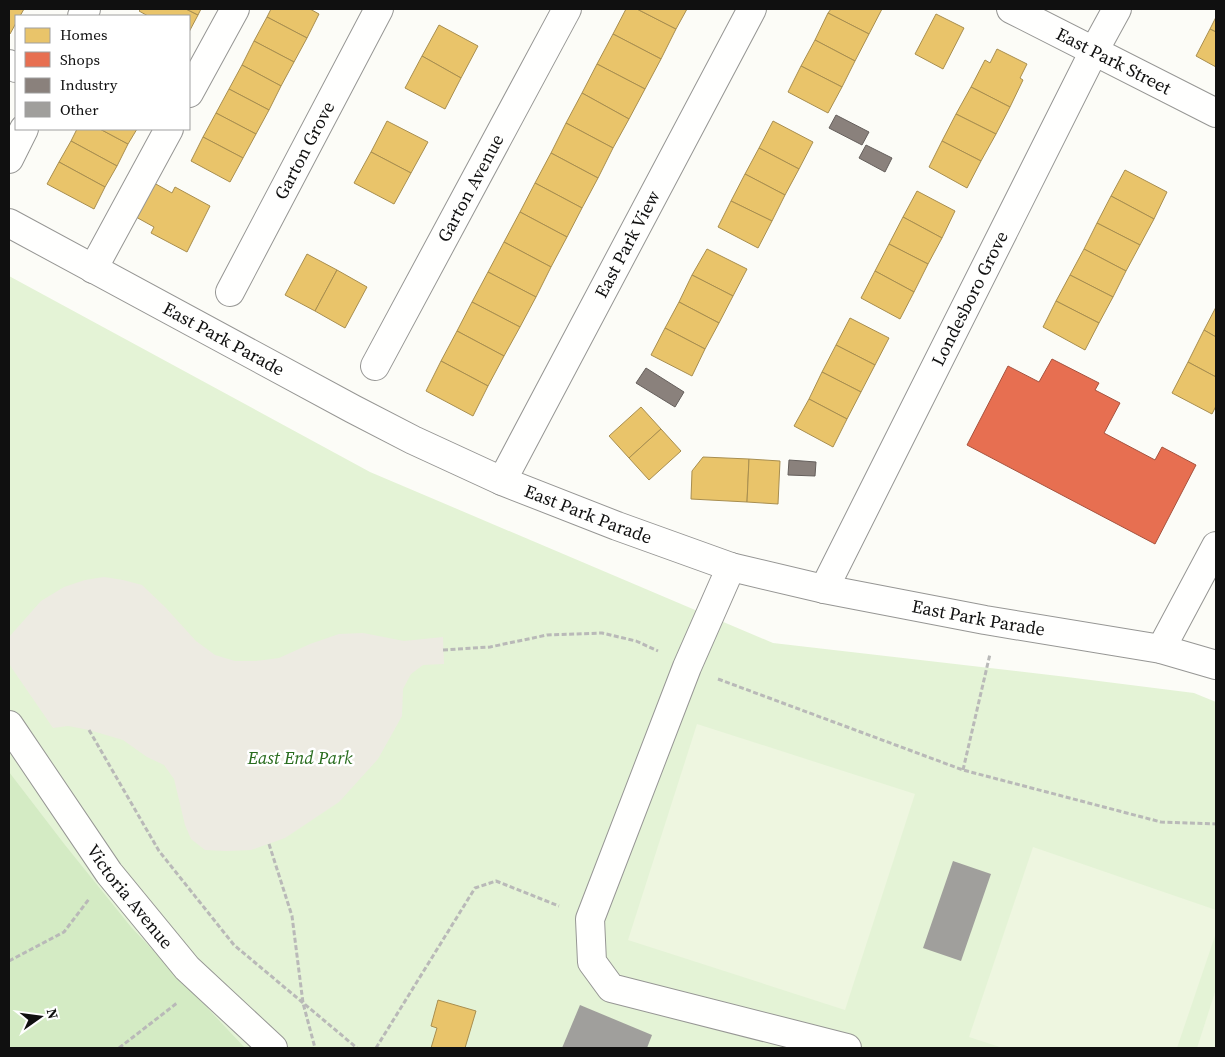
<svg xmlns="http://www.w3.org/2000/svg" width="1225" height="1057" font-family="'Source Serif 4',serif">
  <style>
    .green { fill: #e4f3d6 }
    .forest { fill: #d4ebc4 }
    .pitch { fill: #eef6e0 }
    .plaza { fill: #edebe2 }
    .homes { fill: #e9c46a; stroke: #a88e4f }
    .shops { fill: #e76f51; stroke: #a6523e }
    .industry { fill: #8a817c; stroke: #655f5c }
    .building { fill: #a09f9c }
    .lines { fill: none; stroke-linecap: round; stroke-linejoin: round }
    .minor-casing { stroke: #969694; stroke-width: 30 }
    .path { stroke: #b9b9b8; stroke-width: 3; stroke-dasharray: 5 2.5; stroke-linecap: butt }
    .minor { stroke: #fffffe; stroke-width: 28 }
    .labels { text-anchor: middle; stroke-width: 5; stroke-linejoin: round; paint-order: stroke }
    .street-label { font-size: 18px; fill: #101010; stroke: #fff }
    .park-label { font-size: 18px; font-style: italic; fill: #286c1d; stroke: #fff }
  </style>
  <rect width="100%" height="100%" fill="#fcfcf7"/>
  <path class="green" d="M 9,276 L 370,472 L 773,643 L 1067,677 L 1194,693 L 1216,702 L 1216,1048 L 9,1048 Z"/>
  <path class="forest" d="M 9,772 L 65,845 L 131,927 L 245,1048 L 9,1048 Z"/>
  <g class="pitch">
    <path d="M 697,724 L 915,794 L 845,1010 L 628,940 Z"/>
    <path d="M 1033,847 L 1216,910 L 1216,933 L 1177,1048 L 1003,1048 L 969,1037 Z"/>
    <path d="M 1216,989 L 1216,1048 L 1197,1048 Z"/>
  </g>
  <path class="plaza" d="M 104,577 L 123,580 L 142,585 L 165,607 L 196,641 L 215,655 L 235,661 L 256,661 L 279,658 L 310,644 L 339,634 L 363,633 L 404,641 L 443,637 L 444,664 L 423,665 L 411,674 L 403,689 L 402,716 L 378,759 L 339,802 L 285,838 L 251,850 L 226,851 L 205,850 L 191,839 L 185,825 L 174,779 L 164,765 L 147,757 L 123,740 L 89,730 L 68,726 L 53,728 L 9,664 L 9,637 L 41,601 L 64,587 L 85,580 Z"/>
  <g class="homes">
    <path d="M 9,9 L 24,9 L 20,16 L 16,16 L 16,23 L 10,34 L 9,33 Z"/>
    <path d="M 141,9 L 186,9 L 198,15 L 189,32 L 189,16 L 148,16 L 139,11 Z"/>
    <path d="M 186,9 L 201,9 L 198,15 Z"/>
    <path d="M 271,9 L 310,9 L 319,14 L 307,38 L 267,17 Z"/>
    <path d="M 626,9 L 637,9 L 676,29 L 661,59 L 613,34 Z"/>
    <path d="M 637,9 L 687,9 L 676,29 Z"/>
    <path d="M 831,9 L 882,9 L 869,34 L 828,13 Z"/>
    <path d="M 828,13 L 869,34 L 855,61 L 815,40 Z"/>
    <path d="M 936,14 L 964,28 L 943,69 L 915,54 Z"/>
    <path d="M 267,17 L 307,38 L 294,62 L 254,41 Z"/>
    <path d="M 1216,17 L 1216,32 L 1210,29 Z"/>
    <path d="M 439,25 L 478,46 L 461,78 L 422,56 Z"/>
    <path d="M 1210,29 L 1216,32 L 1216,67 L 1196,56 Z"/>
    <path d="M 613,34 L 661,59 L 645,89 L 597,64 Z"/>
    <path d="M 815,40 L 855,61 L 842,87 L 801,66 Z"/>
    <path d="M 254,41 L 294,62 L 281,86 L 242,65 Z"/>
    <path d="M 997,49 L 1027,64 L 1020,78 L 1023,80 L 1010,107 L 971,87 L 985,60 L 990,63 Z"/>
    <path d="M 422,56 L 461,78 L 445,109 L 405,88 Z"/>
    <path d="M 597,64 L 645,89 L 629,119 L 582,93 Z"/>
    <path d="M 242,65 L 281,86 L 269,110 L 229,89 Z"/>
    <path d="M 801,66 L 842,87 L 828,113 L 788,92 Z"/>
    <path d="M 971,87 L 1010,107 L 996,134 L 956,114 Z"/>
    <path d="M 229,89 L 269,110 L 256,134 L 216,113 Z"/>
    <path d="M 582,93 L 629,119 L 613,148 L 566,123 Z"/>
    <path d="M 216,113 L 256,134 L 243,158 L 203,137 Z"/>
    <path d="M 956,114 L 996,134 L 981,161 L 942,141 Z"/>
    <path d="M 387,121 L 428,142 L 411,173 L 371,152 Z"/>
    <path d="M 773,121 L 813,142 L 799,169 L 759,148 Z"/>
    <path d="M 566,123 L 613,148 L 598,178 L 551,153 Z"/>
    <path d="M 77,129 L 100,129 L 128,144 L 117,166 L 71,141 Z"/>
    <path d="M 100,129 L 137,129 L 128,144 Z"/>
    <path d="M 203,137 L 243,158 L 230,182 L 191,161 Z"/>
    <path d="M 71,141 L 117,166 L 105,187 L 59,162 Z"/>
    <path d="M 942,141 L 981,161 L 967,188 L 929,167 Z"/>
    <path d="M 759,148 L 799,169 L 785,195 L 745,174 Z"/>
    <path d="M 371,152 L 411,173 L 394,204 L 354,183 Z"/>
    <path d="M 551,153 L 598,178 L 582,208 L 535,183 Z"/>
    <path d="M 59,162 L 105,187 L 94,209 L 47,184 Z"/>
    <path d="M 1125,170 L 1167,192 L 1154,219 L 1111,196 Z"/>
    <path d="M 745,174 L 785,195 L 772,221 L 731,201 Z"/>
    <path d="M 154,183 L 172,193 L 175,187 L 210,206 L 187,252 L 151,233 L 154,227 L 136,217 Z"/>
    <path d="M 535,183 L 582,208 L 567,237 L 520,212 Z"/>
    <path d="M 917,191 L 955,211 L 942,238 L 903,217 Z"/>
    <path d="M 1111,196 L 1154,219 L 1140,245 L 1097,223 Z"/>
    <path d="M 731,201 L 772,221 L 758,248 L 718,227 Z"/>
    <path d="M 520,212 L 567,237 L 551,267 L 504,242 Z"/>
    <path d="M 903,217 L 942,238 L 928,264 L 889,244 Z"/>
    <path d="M 1097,223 L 1140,245 L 1126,271 L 1084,249 Z"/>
    <path d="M 504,242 L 551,267 L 536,297 L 488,272 Z"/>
    <path d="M 889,244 L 928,264 L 914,292 L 875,271 Z"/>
    <path d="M 707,249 L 747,269 L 733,296 L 692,275 Z"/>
    <path d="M 1084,249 L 1126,271 L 1113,297 L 1070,275 Z"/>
    <path d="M 307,254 L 337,270 L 315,311 L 285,295 Z"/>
    <path d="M 337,270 L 367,287 L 345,328 L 315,311 Z"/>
    <path d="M 875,271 L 914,292 L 900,319 L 861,298 Z"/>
    <path d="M 488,272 L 536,297 L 520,327 L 472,302 Z"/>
    <path d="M 692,275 L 733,296 L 719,323 L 679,302 Z"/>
    <path d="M 1070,275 L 1113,297 L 1099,323 L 1056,301 Z"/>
    <path d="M 1056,301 L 1099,323 L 1085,350 L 1043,327 Z"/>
    <path d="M 472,302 L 520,327 L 504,356 L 457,331 Z"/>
    <path d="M 679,302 L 719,323 L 705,349 L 665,328 Z"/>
    <path d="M 1216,307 L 1216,337 L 1204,330 Z"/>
    <path d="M 850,318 L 889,338 L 875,365 L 836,345 Z"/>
    <path d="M 665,328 L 705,349 L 692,376 L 651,355 Z"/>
    <path d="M 1204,330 L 1216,337 L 1216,377 L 1188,362 Z"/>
    <path d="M 457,331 L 504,356 L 488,386 L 441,361 Z"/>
    <path d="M 836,345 L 875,365 L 861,392 L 822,372 Z"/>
    <path d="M 441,361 L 488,386 L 473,416 L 426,391 Z"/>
    <path d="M 1188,362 L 1216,377 L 1216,406 L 1212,414 L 1172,393 Z"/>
    <path d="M 822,372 L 861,392 L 847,419 L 809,399 Z"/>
    <path d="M 809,399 L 847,419 L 833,447 L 794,426 Z"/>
    <path d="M 641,407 L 661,429 L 629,458 L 609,436 Z"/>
    <path d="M 661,429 L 681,451 L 649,480 L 629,458 Z"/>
    <path d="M 703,457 L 749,459 L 747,502 L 691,499 L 692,471 Z"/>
    <path d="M 749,459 L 780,461 L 778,504 L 747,502 Z"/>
    <path d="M 438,1000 L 476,1011 L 465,1048 L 431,1048 L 437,1028 L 431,1026 Z"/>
  </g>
  <path class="shops" d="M 1052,359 L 1099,383 L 1095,390 L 1120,403 L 1104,433 L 1155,460 L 1162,447 L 1196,465 L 1155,544 L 967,445 L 1008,366 L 1039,382 Z"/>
  <g class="industry">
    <path d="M 836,115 L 869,132 L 862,145 L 829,128 Z"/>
    <path d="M 866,145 L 892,158 L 885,172 L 859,158 Z"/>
    <path d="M 646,368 L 684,392 L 675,407 L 636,383 Z"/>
    <path d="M 789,460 L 816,462 L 815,476 L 788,475 Z"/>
  </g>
  <g class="building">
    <path d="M 953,861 L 991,874 L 961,961 L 923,948 Z"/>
    <path d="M 580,1005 L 652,1035 L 647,1048 L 562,1048 Z"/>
  </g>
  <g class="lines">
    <g class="minor-casing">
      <g id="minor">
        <path id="s1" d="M 1011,9 L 1216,113"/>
        <path d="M 82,16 L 86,9"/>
        <path d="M 9,64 L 16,68"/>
        <path d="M 189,93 L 235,9"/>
        <path d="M 9,159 L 24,129"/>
        <path id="s2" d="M 9,223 L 353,409 L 413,440 L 502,481 L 617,526 L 731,567 L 824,589 L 985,620 L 1161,649 L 1216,665"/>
        <path d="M 93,269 L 169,129"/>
        <path id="s3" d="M 230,292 L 379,9"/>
        <path id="s4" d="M 375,366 L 567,9"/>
        <path id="s5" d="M 502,481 L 752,9"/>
        <path d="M 731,567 L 687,667 L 590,919 L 592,962 L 611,988 L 847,1048"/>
        <path id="s6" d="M 824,589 L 1094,51 L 1117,9"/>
        <path d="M 1161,649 L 1216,546"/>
        <path id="s7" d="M 9,725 L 109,873 L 187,968 L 273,1048"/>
      </g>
    </g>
    <g class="path">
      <path d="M 443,650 L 490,647 L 547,635 L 602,633 L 636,641 L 658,651"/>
      <path d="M 718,679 L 963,770 L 1161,822 L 1216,824"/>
      <path d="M 89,730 L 159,851 L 234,945 L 357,1048"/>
      <path d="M 963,770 L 990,654"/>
      <path d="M 269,844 L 292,916 L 303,1003 L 315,1048"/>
      <path d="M 9,961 L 64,932 L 89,899"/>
      <path d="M 119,1048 L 177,1003"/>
      <path d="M 376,1048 L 475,888 L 496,881 L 559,906"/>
    </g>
    <use href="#minor" class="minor"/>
  </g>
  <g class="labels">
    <g class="street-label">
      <text dy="6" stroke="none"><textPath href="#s1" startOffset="115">East Park Street</textPath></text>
      <text dy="6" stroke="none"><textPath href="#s3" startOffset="160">Garton Grove</textPath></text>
      <text dy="6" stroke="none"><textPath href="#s4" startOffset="202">Garton Avenue</textPath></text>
      <text dy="6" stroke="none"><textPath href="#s5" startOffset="268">East Park View</textPath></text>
      <text dy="6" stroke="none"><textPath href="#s6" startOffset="325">Londesboro Grove</textPath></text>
      <text dy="6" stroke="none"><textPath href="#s2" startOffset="244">East Park Parade</textPath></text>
      <text dy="6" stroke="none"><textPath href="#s2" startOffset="649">East Park Parade</textPath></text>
      <text dy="6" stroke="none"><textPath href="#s2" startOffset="1054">East Park Parade</textPath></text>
      <text dy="6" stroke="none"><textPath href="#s7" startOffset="210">Victoria Avenue</textPath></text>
    </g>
    <g class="park-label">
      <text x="300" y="764">East End Park</text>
    </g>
  </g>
  <rect width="1225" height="1057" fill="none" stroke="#101010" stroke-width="20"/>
  <rect x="15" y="15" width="175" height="115" fill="#ffffff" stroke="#9f9f9f"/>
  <rect x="25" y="28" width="25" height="15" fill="#e9c46a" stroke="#9f9f9f"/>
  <text x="60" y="40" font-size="15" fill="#101010">Homes</text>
  <rect x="25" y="52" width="25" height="15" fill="#e76f51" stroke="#9f9f9f"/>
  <text x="60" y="65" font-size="15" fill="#101010">Shops</text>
  <rect x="25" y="78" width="25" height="15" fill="#8a817c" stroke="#9f9f9f"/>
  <text x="60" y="90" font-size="15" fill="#101010">Industry</text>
  <rect x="25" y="102" width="25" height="15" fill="#a09f9c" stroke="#9f9f9f"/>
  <text x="60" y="115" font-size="15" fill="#101010">Other</text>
  <g transform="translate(40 1017) rotate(76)" stroke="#ffffff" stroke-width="4" paint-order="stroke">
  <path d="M0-4L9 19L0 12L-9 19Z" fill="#101010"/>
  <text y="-8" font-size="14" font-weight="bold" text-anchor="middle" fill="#101010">N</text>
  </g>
</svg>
